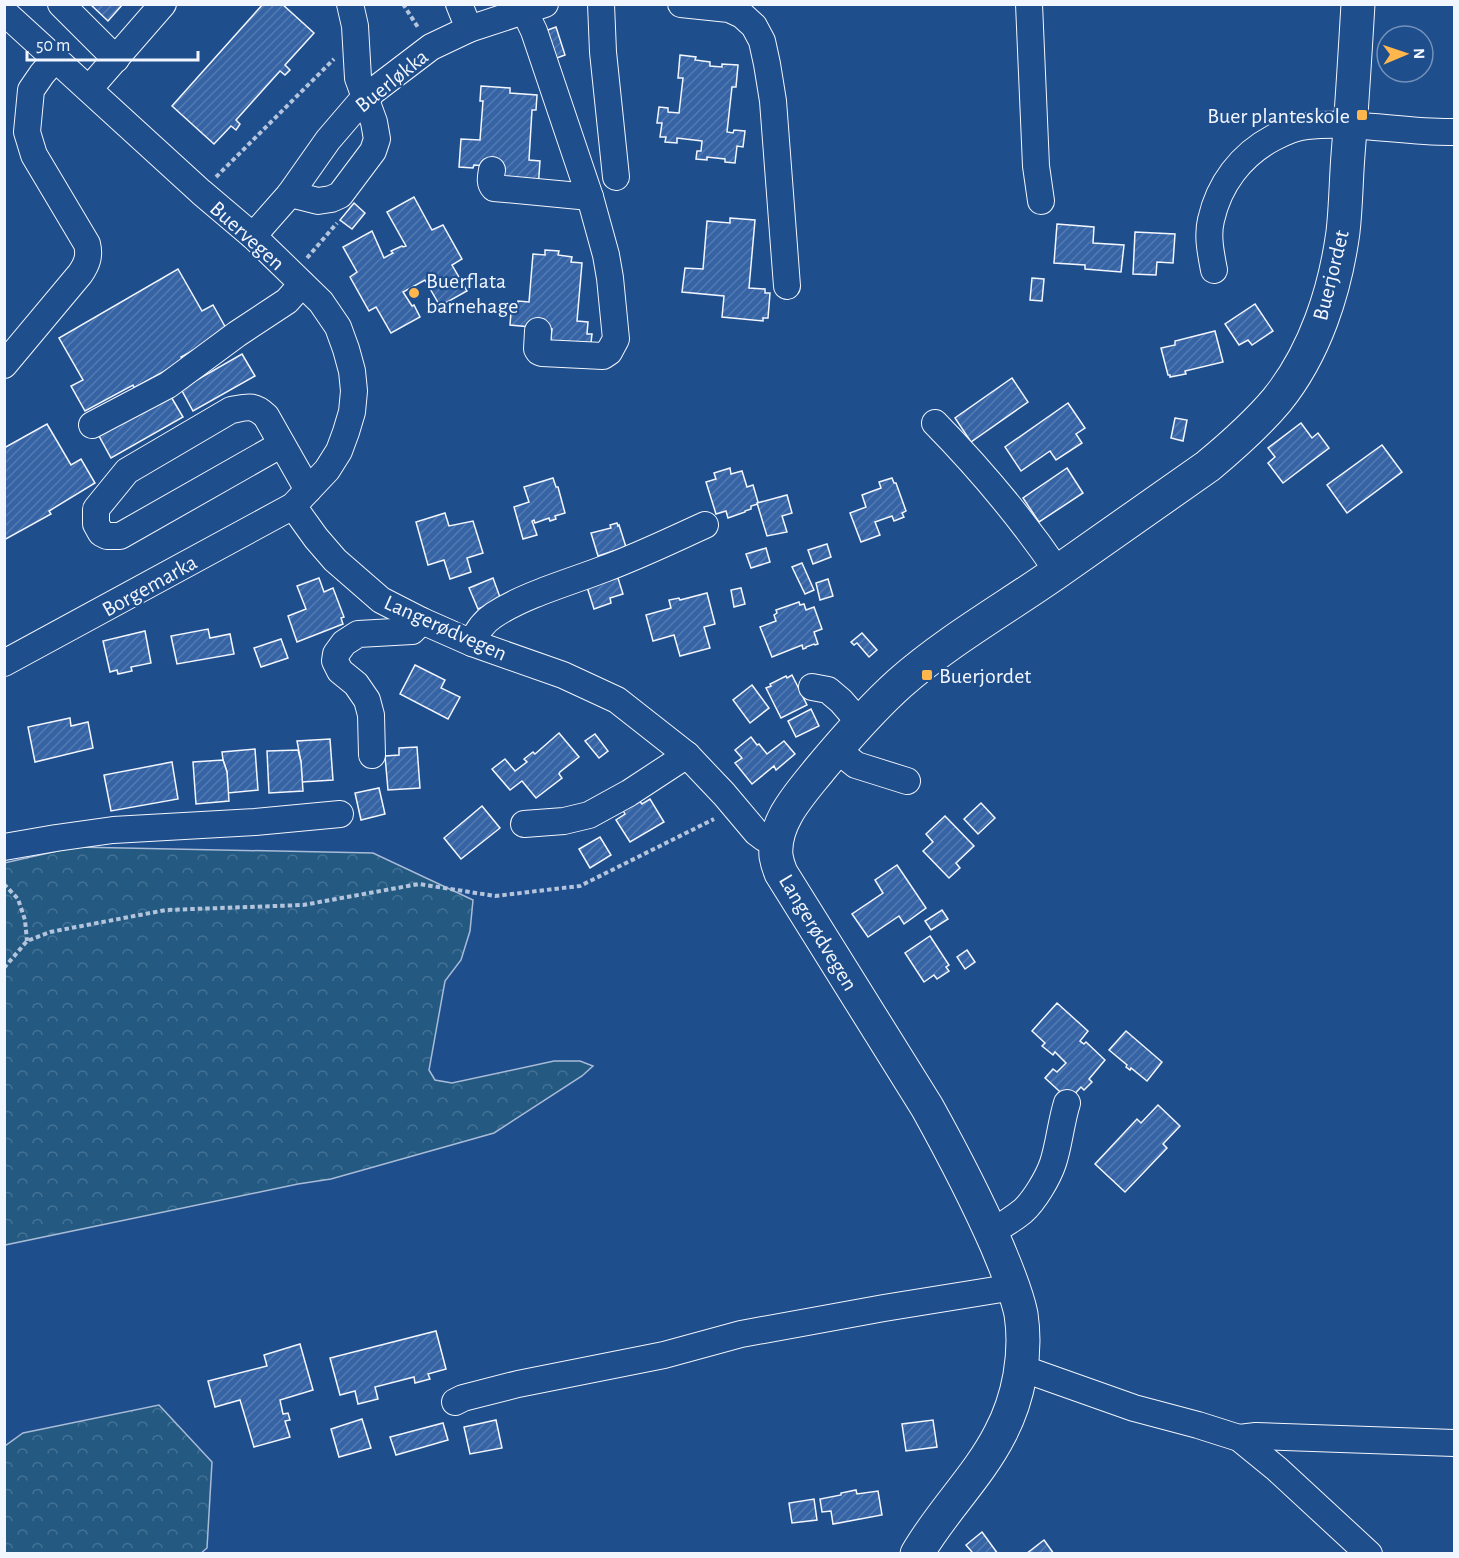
<svg xmlns="http://www.w3.org/2000/svg" width="1459" height="1558" font-family="'Alegreya Sans',sans-serif">
  <style>
    .forest { fill: url(#forest-crowns); stroke: #a8bbd7; stroke-width: 1.5 }
    .building { fill: url(#building-hatch); stroke: #f2f6ff; stroke-width: 1.5 }
    .lines { fill: none; stroke-linecap: round; stroke-linejoin: round }
    .minor-casing { stroke: #f2f6ff; stroke-width: 28 }
    .major-casing { stroke: #f2f6ff; stroke-width: 35 }
    .path { stroke: #b3c4dc; stroke-width: 4; stroke-dasharray: 4.5 3; stroke-linecap: butt }
    .minor { stroke: #1f4e8c; stroke-width: 26 }
    .major { stroke: #1f4e8c; stroke-width: 33 }
    .poi-dot { fill: #ffb74d; stroke: #1f4e8c; stroke-width: 2 }
    .labels { text-anchor: middle; stroke-width: 4.5; stroke-linejoin: round; paint-order: stroke }
    .street-label { font-size: 22px; fill: #f2f6ff; stroke: #1f4e8c }
    .poi-label { font-size: 22px; fill: #f2f6ff; stroke: #1f4e8c; text-anchor: start }
  </style>
  <defs>
    <pattern id="forest-crowns" width="20" height="18" patternUnits="userSpaceOnUse" patternTransform="scale(1.5)"><rect width="20" height="18" fill="#245a82"/><path d="M2 6a3 3 0 1 1 6 0M12 15a3 3 0 1 1 6 0" fill="none" stroke="#447295"/></pattern>
    <pattern id="building-hatch" width="6" height="6" patternUnits="userSpaceOnUse" patternTransform="scale(1.5)"><rect width="6" height="6" fill="#3563a3"/><path d="M-1 1l2-2M0 6l6-6M5 7l2-2" fill="none" stroke="#537ab1"/></pattern>
  </defs>
  <rect width="100%" height="100%" fill="#1f4e8c"/>
  <g class="forest">
    <path d="M 75,847 L 373,853 L 473,900 L 470,931 L 461,960 L 445,981 L 429,1070 L 435,1080 L 452,1083 L 554,1061 L 580,1061 L 593,1066 L 582,1076 L 494,1133 L 331,1179 L 298,1184 L 5,1245 L 4,863 Z"/>
    <path d="M 159,1405 L 212,1462 L 207,1548 L 200,1554 L 5,1553 L 5,1446 L 23,1433 Z"/>
  </g>
  <g class="building">
    <path d="M 90,4 L 123,4 L 108,21 Z"/>
    <path d="M 263,4 L 282,4 L 314,33 L 285,65 L 290,70 L 285,75 L 280,71 L 236,120 L 240,124 L 236,130 L 231,126 L 214,144 L 172,106 Z"/>
    <path d="M 556,27 L 565,55 L 554,59 L 545,31 Z"/>
    <path d="M 680,55 L 696,57 L 695,60 L 710,62 L 710,66 L 722,67 L 722,64 L 738,65 L 736,87 L 732,87 L 727,132 L 733,133 L 734,130 L 745,131 L 743,147 L 737,146 L 735,163 L 725,162 L 725,159 L 707,157 L 707,160 L 696,159 L 697,151 L 701,151 L 702,141 L 677,138 L 677,143 L 665,142 L 666,137 L 660,137 L 662,123 L 657,123 L 659,107 L 668,108 L 668,112 L 679,113 L 683,78 L 678,78 Z"/>
    <path d="M 481,86 L 510,88 L 510,93 L 537,95 L 536,110 L 532,110 L 529,160 L 540,161 L 538,189 L 501,183 L 502,167 L 474,165 L 473,168 L 459,167 L 461,139 L 480,140 L 483,101 L 480,101 Z"/>
    <path d="M 414,197 L 432,230 L 443,225 L 462,259 L 452,265 L 467,291 L 440,306 L 425,280 L 403,292 L 412,306 L 414,305 L 420,317 L 391,333 L 376,307 L 369,311 L 350,277 L 357,272 L 343,247 L 372,231 L 384,258 L 393,253 L 391,251 L 402,246 L 403,247 L 406,246 L 387,212 Z"/>
    <path d="M 354,203 L 365,213 L 352,229 L 340,220 Z"/>
    <path d="M 730,218 L 755,220 L 749,288 L 765,289 L 765,293 L 770,293 L 768,318 L 763,318 L 763,321 L 722,317 L 724,296 L 682,292 L 685,268 L 703,269 L 707,221 L 730,223 Z"/>
    <path d="M 1057,224 L 1094,227 L 1093,243 L 1124,245 L 1121,272 L 1085,269 L 1085,265 L 1054,263 Z"/>
    <path d="M 1135,232 L 1175,234 L 1173,263 L 1157,262 L 1156,275 L 1133,274 Z"/>
    <path d="M 545,250 L 559,251 L 558,255 L 572,257 L 571,262 L 582,263 L 577,321 L 588,322 L 587,334 L 592,334 L 590,351 L 550,348 L 552,329 L 510,325 L 511,312 L 517,312 L 518,301 L 529,302 L 533,254 L 545,255 Z"/>
    <path d="M 178,269 L 202,311 L 213,305 L 227,330 L 223,334 L 181,357 L 183,361 L 134,388 L 133,385 L 85,411 L 71,386 L 83,380 L 59,338 Z"/>
    <path d="M 1032,278 L 1044,279 L 1042,301 L 1030,300 Z"/>
    <path d="M 1255,304 L 1273,331 L 1252,345 L 1248,340 L 1239,345 L 1225,324 Z"/>
    <path d="M 1215,331 L 1223,362 L 1185,371 L 1186,374 L 1170,377 L 1170,375 L 1168,375 L 1161,348 L 1175,345 L 1175,341 Z"/>
    <path d="M 242,354 L 255,376 L 193,411 L 181,389 Z"/>
    <path d="M 1012,378 L 1028,402 L 971,442 L 955,418 Z"/>
    <path d="M 170,395 L 183,417 L 111,458 L 99,436 Z"/>
    <path d="M 1068,403 L 1085,428 L 1076,434 L 1082,443 L 1056,460 L 1050,451 L 1021,471 L 1005,447 Z"/>
    <path d="M 1175,418 L 1187,420 L 1183,441 L 1171,438 Z"/>
    <path d="M 1301,423 L 1312,438 L 1318,433 L 1329,448 L 1283,483 L 1268,463 L 1275,457 L 1268,448 Z"/>
    <path d="M 47,424 L 71,465 L 81,459 L 95,483 L 49,511 L 51,514 L 4,540 L 4,448 Z"/>
    <path d="M 1382,445 L 1402,472 L 1347,513 L 1327,485 Z"/>
    <path d="M 730,468 L 731,474 L 742,471 L 747,487 L 753,485 L 758,502 L 758,504 L 751,506 L 751,509 L 745,511 L 745,512 L 728,518 L 726,511 L 716,514 L 706,482 L 716,479 L 714,473 Z"/>
    <path d="M 1067,468 L 1083,493 L 1039,522 L 1023,498 Z"/>
    <path d="M 553,478 L 556,487 L 558,487 L 565,513 L 555,516 L 556,519 L 550,521 L 549,518 L 535,523 L 534,520 L 532,521 L 537,535 L 523,539 L 514,507 L 529,502 L 524,487 Z"/>
    <path d="M 892,478 L 894,483 L 896,483 L 906,511 L 902,513 L 904,517 L 894,521 L 892,516 L 875,522 L 880,535 L 861,542 L 850,513 L 866,507 L 862,495 L 881,488 L 879,482 Z"/>
    <path d="M 787,495 L 792,513 L 782,516 L 787,532 L 767,536 L 757,503 Z"/>
    <path d="M 445,513 L 449,526 L 473,521 L 483,553 L 467,558 L 471,572 L 450,579 L 444,560 L 428,565 L 416,522 Z"/>
    <path d="M 617,523 L 618,526 L 619,525 L 626,547 L 598,556 L 591,533 L 611,528 L 610,525 Z"/>
    <path d="M 827,544 L 831,557 L 813,564 L 808,550 Z"/>
    <path d="M 766,548 L 770,562 L 751,568 L 746,554 Z"/>
    <path d="M 802,563 L 814,590 L 805,594 L 792,567 Z"/>
    <path d="M 617,575 L 623,594 L 610,598 L 611,603 L 594,609 L 586,584 Z"/>
    <path d="M 319,578 L 324,592 L 333,588 L 344,617 L 341,618 L 343,624 L 297,642 L 288,616 L 306,609 L 297,586 Z"/>
    <path d="M 493,578 L 501,600 L 478,609 L 469,588 Z"/>
    <path d="M 828,579 L 833,596 L 820,600 L 816,583 Z"/>
    <path d="M 741,588 L 745,604 L 734,607 L 731,590 Z"/>
    <path d="M 707,593 L 715,624 L 704,627 L 710,648 L 680,656 L 674,635 L 653,641 L 646,615 L 671,608 L 669,600 L 679,598 L 680,600 Z"/>
    <path d="M 799,602 L 800,605 L 804,604 L 806,610 L 814,607 L 822,629 L 814,632 L 818,644 L 815,645 L 814,644 L 806,647 L 806,648 L 803,649 L 802,645 L 772,657 L 760,627 L 776,621 L 774,615 L 777,613 L 776,610 Z"/>
    <path d="M 208,629 L 210,638 L 230,634 L 234,654 L 177,664 L 171,636 Z"/>
    <path d="M 145,631 L 151,663 L 131,667 L 132,671 L 118,674 L 117,670 L 110,672 L 103,641 Z"/>
    <path d="M 862,633 L 877,650 L 869,657 L 857,643 L 854,645 L 851,642 Z"/>
    <path d="M 281,639 L 288,658 L 261,667 L 254,648 Z"/>
    <path d="M 415,665 L 445,680 L 441,688 L 460,697 L 448,719 L 400,694 Z"/>
    <path d="M 792,675 L 807,705 L 781,718 L 766,688 L 771,686 L 770,684 L 786,676 L 787,678 Z"/>
    <path d="M 752,685 L 769,708 L 750,723 L 733,700 Z"/>
    <path d="M 811,709 L 819,726 L 796,737 L 788,721 Z"/>
    <path d="M 70,718 L 71,726 L 88,722 L 93,748 L 35,762 L 28,727 Z"/>
    <path d="M 559,733 L 579,757 L 560,772 L 559,774 L 562,778 L 536,798 L 522,781 L 510,790 L 492,769 L 505,759 L 515,771 L 527,762 L 524,759 L 533,752 L 535,754 Z"/>
    <path d="M 595,734 L 608,751 L 599,758 L 585,741 Z"/>
    <path d="M 751,737 L 757,745 L 759,744 L 767,754 L 784,741 L 795,754 L 776,770 L 774,766 L 752,784 L 735,763 L 742,758 L 735,750 Z"/>
    <path d="M 330,739 L 333,780 L 302,782 L 301,762 L 297,741 Z"/>
    <path d="M 417,747 L 420,788 L 388,790 L 385,756 L 399,755 L 399,748 Z"/>
    <path d="M 255,749 L 258,790 L 228,793 L 227,772 L 223,760 L 222,752 Z"/>
    <path d="M 298,750 L 301,762 L 303,791 L 269,793 L 267,751 Z"/>
    <path d="M 223,760 L 227,772 L 229,801 L 196,804 L 193,762 Z"/>
    <path d="M 172,762 L 178,799 L 111,811 L 104,775 Z"/>
    <path d="M 379,788 L 385,814 L 361,820 L 355,793 Z"/>
    <path d="M 637,798 L 642,804 L 650,799 L 664,822 L 630,842 L 616,820 L 625,814 L 621,807 Z"/>
    <path d="M 981,803 L 995,818 L 978,834 L 964,819 Z"/>
    <path d="M 482,806 L 500,828 L 461,859 L 444,838 Z"/>
    <path d="M 945,816 L 974,846 L 956,863 L 960,868 L 949,878 L 923,851 L 933,842 L 926,834 Z"/>
    <path d="M 600,837 L 611,855 L 590,868 L 579,849 Z"/>
    <path d="M 897,865 L 926,908 L 904,924 L 899,916 L 868,937 L 852,914 L 883,893 L 875,880 Z"/>
    <path d="M 942,910 L 948,919 L 931,930 L 925,921 Z"/>
    <path d="M 930,936 L 949,965 L 946,967 L 949,971 L 937,979 L 934,975 L 924,982 L 905,953 Z"/>
    <path d="M 967,950 L 975,962 L 965,969 L 957,957 Z"/>
    <path d="M 1057,1003 L 1088,1031 L 1080,1041 L 1084,1044 L 1086,1042 L 1105,1060 L 1089,1079 L 1092,1082 L 1084,1090 L 1081,1087 L 1069,1100 L 1045,1078 L 1053,1069 L 1057,1072 L 1066,1063 L 1055,1052 L 1053,1055 L 1042,1046 L 1045,1043 L 1032,1031 Z"/>
    <path d="M 1126,1031 L 1162,1062 L 1147,1081 L 1131,1068 L 1130,1070 L 1126,1067 L 1127,1065 L 1109,1050 Z"/>
    <path d="M 1158,1105 L 1180,1126 L 1163,1144 L 1167,1148 L 1125,1192 L 1095,1164 L 1137,1119 L 1141,1123 Z"/>
    <path d="M 436,1331 L 446,1369 L 428,1374 L 430,1379 L 415,1383 L 414,1377 L 375,1387 L 378,1399 L 358,1404 L 355,1391 L 340,1395 L 330,1358 Z"/>
    <path d="M 300,1344 L 313,1390 L 280,1400 L 283,1414 L 288,1413 L 290,1420 L 285,1421 L 290,1437 L 254,1447 L 240,1400 L 215,1407 L 208,1381 L 267,1366 L 264,1355 Z"/>
    <path d="M 362,1419 L 371,1448 L 339,1457 L 331,1429 Z"/>
    <path d="M 496,1420 L 502,1448 L 470,1454 L 464,1427 Z"/>
    <path d="M 933,1420 L 937,1447 L 906,1451 L 902,1424 Z"/>
    <path d="M 443,1423 L 448,1440 L 396,1455 L 390,1437 Z"/>
    <path d="M 856,1490 L 857,1494 L 878,1491 L 882,1515 L 833,1524 L 831,1511 L 822,1512 L 820,1499 L 841,1495 L 841,1493 Z"/>
    <path d="M 814,1499 L 817,1520 L 792,1523 L 789,1503 Z"/>
    <path d="M 982,1532 L 998,1554 L 969,1554 L 972,1552 L 966,1545 Z"/>
    <path d="M 1044,1540 L 1054,1554 L 1026,1554 Z"/>
  </g>
  <g class="lines">
    <g class="minor-casing">
      <g id="minor">
        <path d="M 61,4 L 116,59"/>
        <path d="M 459,4 L 469,29"/>
        <path d="M 521,4 L 534,31 L 590,197 L 606,255 L 610,278 L 616,339 L 609,352 L 603,356 L 542,353 L 539,352 L 537,349 L 538,331"/>
        <path d="M 601,4 L 603,52 L 616,177"/>
        <path d="M 681,4 L 729,9 L 742,15 L 754,26 L 762,41 L 767,64 L 773,101 L 787,286"/>
        <path d="M 1029,4 L 1036,166 L 1041,201"/>
        <path d="M 4,12 L 201,192 L 253,236 L 321,302 L 338,327 L 346,349 L 352,371 L 354,391 L 352,412 L 346,432 L 339,451 L 327,470 L 293,506 L 4,663"/>
        <path d="M 89,89 L 163,4"/>
        <path d="M 492,170 C 491,176 489,183 494,188 L 590,197"/>
        <path d="M 290,194 L 318,201 L 331,199 L 340,195 L 373,151 L 377,139 L 374,122 L 358,78 L 355,26 L 350,4"/>
        <path d="M 253,236 L 290,194 L 328,140 L 364,98 L 431,47 L 469,29 L 545,4"/>
        <path d="M 1214,270 C 1211,254 1207,236 1211,220 C 1219,184 1241,155 1273,138 C 1284,132 1295,127 1307,126 C 1357,121 1405,133 1454,132"/>
        <path d="M 4,365 L 80,274 C 87,264 90,256 87,244 L 34,155 L 27,132 L 31,90 L 42,74 L 55,59"/>
        <path d="M 935,423 C 980,469 1022,519 1058,572"/>
        <path d="M 92,425 L 168,385 L 237,334 L 287,301 L 302,284"/>
        <path d="M 282,444 L 120,536 L 107,536 L 101,533 L 96,524 L 96,509 L 127,471 L 231,410 C 248,407 253,404 266,416 L 308,490"/>
        <path d="M 293,506 L 316,538 L 335,560 L 381,600 L 422,621 L 472,643 L 563,675 L 617,700 L 687,755 L 724,794 L 756,832 L 764,838 L 776,842"/>
        <path d="M 472,643 C 477,631 483,622 494,615 C 524,595 570,582 604,569 C 639,556 672,540 705,525"/>
        <path d="M 812,687 L 828,690 L 841,701 L 860,723"/>
        <path d="M 836,749 L 856,765 L 907,781"/>
        <path d="M 372,755 L 371,715 L 367,700 L 356,684 L 340,671 L 335,661 L 336,654 L 344,643 L 358,634 L 412,631 L 422,621"/>
        <path d="M 524,824 L 564,821 L 589,815 L 629,793 L 687,755"/>
        <path d="M 4,847 L 56,838 L 113,830 L 255,822 L 340,814"/>
        <path d="M 991,1232 C 1002,1226 1013,1219 1023,1211 C 1034,1201 1048,1178 1053,1163 C 1059,1145 1061,1122 1067,1103"/>
        <path d="M 1021,1368 L 1134,1408 L 1198,1425 L 1239,1438 L 1277,1469 L 1369,1554"/>
        <path d="M 455,1402 L 463,1398 L 518,1384 L 664,1355 L 741,1334 L 884,1308 L 1014,1287"/>
        <path d="M 1239,1438 L 1256,1436 L 1454,1443"/>
      </g>
    </g>
    <g class="major-casing">
      <path id="major" d="M 917,1554 C 941,1512 978,1477 1000,1434 C 1019,1398 1027,1354 1021,1314 C 1016,1290 1006,1268 997,1246 C 976,1198 952,1152 927,1107 L 781,873 C 779,868 777,862 776,856 C 773,822 800,794 820,769 C 845,739 871,709 900,683 C 949,640 1006,608 1060,570 C 1109,536 1158,501 1208,466 C 1232,446 1257,424 1277,400 C 1315,353 1335,291 1343,232 C 1346,206 1346,180 1348,155 C 1352,105 1355,55 1358,4"/>
    </g>
    <g class="path">
      <path d="M 403,4 L 419,29"/>
      <path d="M 216,177 L 334,59"/>
      <path d="M 307,258 L 337,223"/>
      <path d="M 4,884 L 18,899 L 25,920 L 27,941"/>
      <path d="M 4,968 L 27,941 L 50,932 L 166,910 L 303,905 L 419,884 L 495,896 L 580,886 L 714,819"/>
    </g>
    <use href="#minor" class="minor"/>
    <use href="#major" class="major"/>
  </g>
  <g class="poi-dot">
    <rect x="1356" y="109" width="12" height="12" rx="3"/>
    <circle cx="414" cy="293" r="6"/>
    <rect x="921" y="669" width="12" height="12" rx="3"/>
  </g>
  <g class="labels">
    <g class="street-label">
      <text transform="translate(391 80) rotate(-39)" y="8">Buerløkka</text>
      <text transform="translate(248 235) rotate(42)" y="8">Buervegen</text>
      <text transform="translate(1330 275) rotate(-76)" y="8">Buerjordet</text>
      <text transform="translate(149 585) rotate(-29)" y="8">Borgemarka</text>
      <text transform="translate(446 627) rotate(24)" y="8">Langerødvegen</text>
      <text transform="translate(819 932) rotate(59)" y="8">Langerødvegen</text>
    </g>
    <g class="poi-label">
      <text x="1350" y="123" text-anchor="end">Buer planteskole</text>
      <text x="426" y="288">Buerflata<tspan x="426" dy="25">barnehage</tspan></text>
      <text x="939" y="683">Buerjordet</text>
    </g>
  </g>
  <rect width="1459" height="1558" fill="none" stroke="#f2f6ff" stroke-width="12"/>
  <g transform="translate(1405 54) rotate(88)"><circle r="28" fill="#1f4e8c" stroke="#7391ba" stroke-width="1.5"/>
  <path d="M0-4.5L10 22L0 15L-10 22Z" fill="#ffb74d"/>
  <text y="-9" font-size="16" font-weight="bold" text-anchor="middle" fill="#f2f6ff">N</text>
  </g>
  <path d="M27 51v9h171v-9" fill="none" stroke="#f2f6ff" stroke-width="3"/>
  <text x="36" y="51" font-size="18" fill="#f2f6ff" stroke="#1f4e8c" stroke-width="4.5" paint-order="stroke">50 m</text>
</svg>
